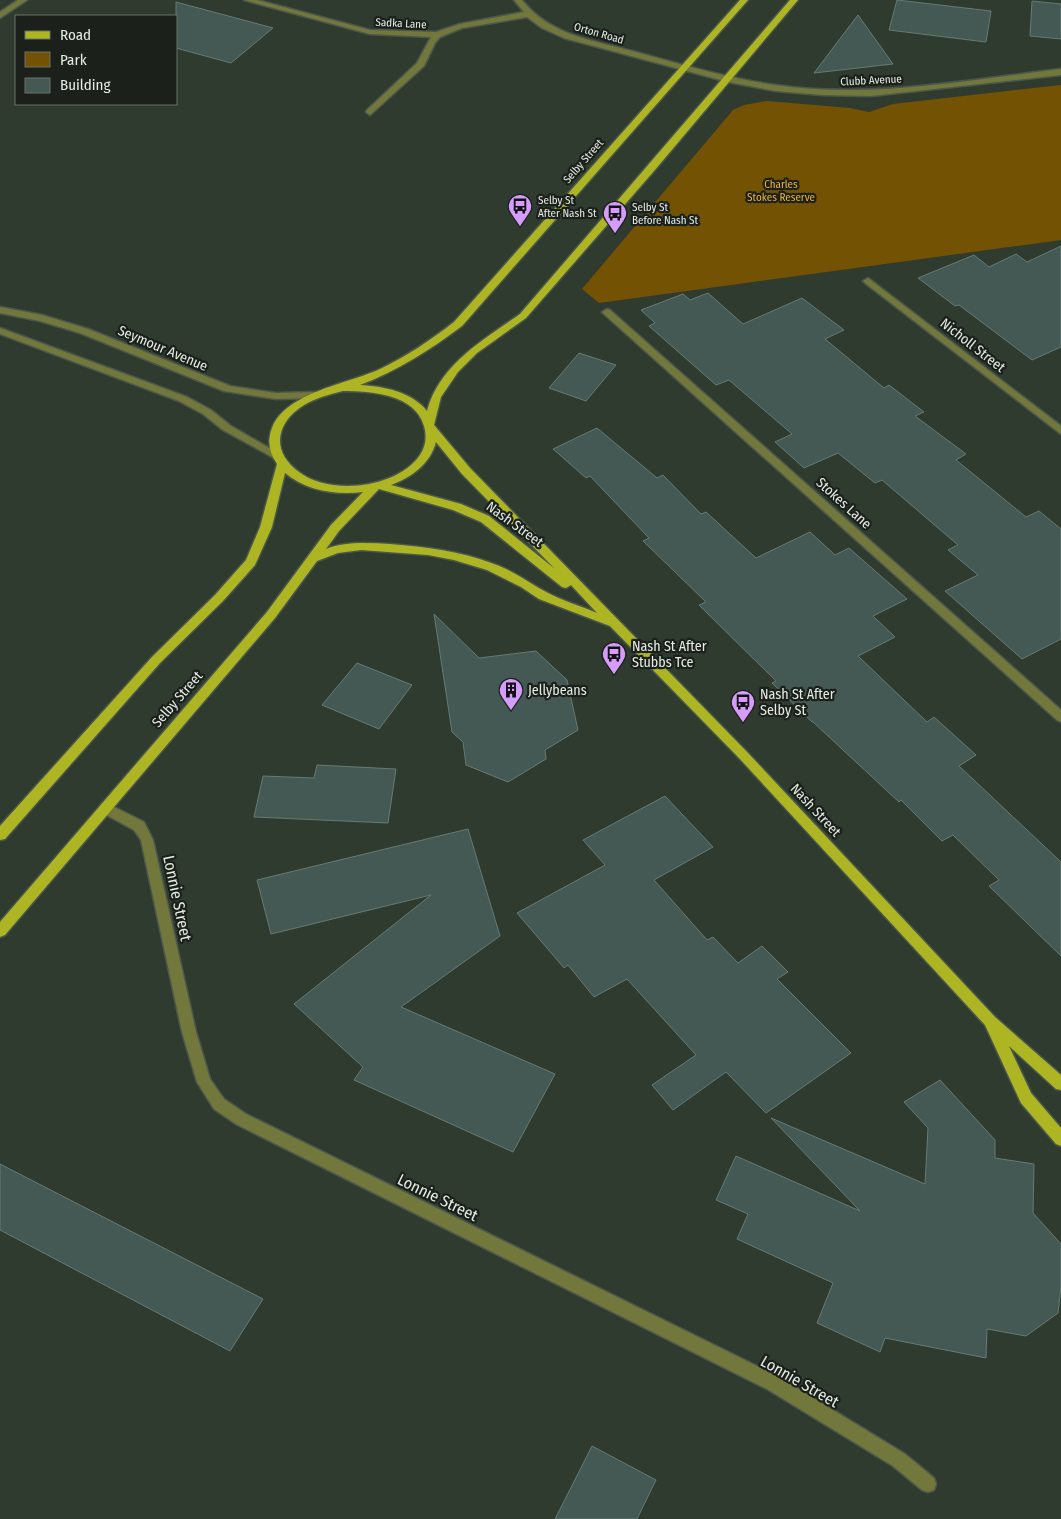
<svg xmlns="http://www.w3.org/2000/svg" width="1061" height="1519" font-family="'Fira Sans Condensed',sans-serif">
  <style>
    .green { fill: #745203 }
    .building { fill: #445954; stroke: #667b76 }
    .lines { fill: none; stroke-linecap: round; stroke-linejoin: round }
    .minor-casing { stroke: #4c574c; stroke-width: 3 }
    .major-casing { stroke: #4c574c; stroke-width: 3 }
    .minor { fill: #72773b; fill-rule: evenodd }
    .major { fill: #adb523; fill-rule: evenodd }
    .labels { text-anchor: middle; stroke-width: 4.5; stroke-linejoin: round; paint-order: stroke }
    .far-street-label { font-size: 11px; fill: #e4ece4; stroke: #1b201b }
    .far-park-label { font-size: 11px; fill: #f3b32f; stroke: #1b201b }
    .far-poi-label { font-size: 11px; fill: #e4ece4; stroke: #1b201b; text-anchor: start }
    .street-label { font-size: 14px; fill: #e4ece4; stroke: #1b201b }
    .poi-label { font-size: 14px; fill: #e4ece4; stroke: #1b201b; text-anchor: start }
    .near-street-label { font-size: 16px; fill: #e4ece4; stroke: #1b201b }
  </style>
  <rect width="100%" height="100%" fill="#2f3b2f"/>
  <path class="green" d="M 1061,85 L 1061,240 L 599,303 L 582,289 L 733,110 L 744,105 L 767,101 L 850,108 L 869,112 L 893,104 Z"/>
  <g class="building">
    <path d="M 897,0 L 991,11 L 986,42 L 889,30 Z"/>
    <path d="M 1032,1 L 1061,4 L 1061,39 L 1030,36 Z"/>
    <path d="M 176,2 L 273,28 L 231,63 L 176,48 Z"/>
    <path d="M 858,15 L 893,64 L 814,73 Z"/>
    <path d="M 1061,246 L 1061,347 L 1032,360 L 959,305 L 955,306 L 918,278 L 974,255 L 989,267 L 1016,254 L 1027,262 Z"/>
    <path d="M 708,293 L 743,324 L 802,298 L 844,330 L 825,339 L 884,388 L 889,385 L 924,412 L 915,416 L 966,454 L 956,460 L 1026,517 L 1039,511 L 1061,529 L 1061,639 L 1022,659 L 945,591 L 978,575 L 948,550 L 958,545 L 882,480 L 875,483 L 838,453 L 804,468 L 775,442 L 792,434 L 729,380 L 716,385 L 649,326 L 655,323 L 641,310 L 683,294 L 690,300 Z"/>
    <path d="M 579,353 L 616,365 L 586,401 L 549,388 Z"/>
    <path d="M 597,428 L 657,478 L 663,475 L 701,514 L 706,512 L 756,558 L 810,532 L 835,555 L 849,548 L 907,599 L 873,616 L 895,637 L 858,656 L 927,722 L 934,717 L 976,755 L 959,766 L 1061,862 L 1061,956 L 989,886 L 999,880 L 953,835 L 942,841 L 901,800 L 899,802 L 813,722 L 812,722 L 772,683 L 776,681 L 699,605 L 706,602 L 643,541 L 649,538 L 590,476 L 586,478 L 553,449 Z"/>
    <path d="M 434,614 L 479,658 L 536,651 L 567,680 L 578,730 L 545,750 L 546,759 L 508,782 L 466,765 L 463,742 L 452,732 Z"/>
    <path d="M 357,663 L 412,685 L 379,729 L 322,705 Z"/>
    <path d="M 317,765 L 396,769 L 388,823 L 254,817 L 263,776 L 314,778 Z"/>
    <path d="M 665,796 L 713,847 L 654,880 L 707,940 L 713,937 L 738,963 L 762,946 L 788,972 L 777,979 L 851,1053 L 766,1113 L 726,1072 L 673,1110 L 652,1085 L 696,1055 L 627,979 L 594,997 L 568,965 L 564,968 L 517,913 L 605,865 L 583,840 Z"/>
    <path d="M 468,829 L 500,936 L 401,1007 L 555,1074 L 513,1152 L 354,1080 L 363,1067 L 294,1004 L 431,895 L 271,934 L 257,880 Z"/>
    <path d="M 940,1080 L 995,1140 L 995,1158 L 1034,1164 L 1033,1213 L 1061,1244 L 1061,1287 L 1058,1313 L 1026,1336 L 987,1329 L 986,1358 L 885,1338 L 880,1352 L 817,1323 L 833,1283 L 737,1239 L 748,1214 L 716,1200 L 736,1156 L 860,1211 L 771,1118 L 925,1184 L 928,1128 L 904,1102 Z"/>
    <path d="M 0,1164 L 263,1299 L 230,1351 L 0,1230 Z"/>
    <path d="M 592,1446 L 656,1480 L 637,1519 L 555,1519 Z"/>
  </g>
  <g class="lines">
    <g class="minor-casing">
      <g id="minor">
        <path d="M 18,0 L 27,0 L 0,18 L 0,12 Z"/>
        <path d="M 244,0 L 257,0 L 370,30 L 436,32 L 460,24 L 524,12 L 514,0 L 522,0 C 549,35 592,40 632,51 C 680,64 727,78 775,85 C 870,99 967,80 1061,69 L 1061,75 L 871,96 L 822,95 L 776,91 L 728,82 L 564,38 L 542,28 L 527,17 L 462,28 L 440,37 L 435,43 L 424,66 L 370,115 L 366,112 L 367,110 L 417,63 L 431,37 L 370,34 Z"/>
        <path d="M 868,278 L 1061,426 L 1061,434 L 865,283 L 863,281 Z"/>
        <path d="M 0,307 L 42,315 L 88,329 L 230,386 L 276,393 L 317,392 L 322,395 L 317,398 L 276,399 L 224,391 L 80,333 L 40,321 L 0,313 Z"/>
        <path d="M 607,309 L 610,310 L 1061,710 L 1061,722 L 1057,720 L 604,314 L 602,312 Z"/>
        <path d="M 0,328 L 187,397 L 211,410 L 231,426 L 283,456 L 278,460 L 274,458 L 223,430 L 203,414 L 179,401 L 0,334 Z"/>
        <path d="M 106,803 L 144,822 L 153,840 L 196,1032 L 210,1079 L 224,1099 L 246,1114 L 779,1377 L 905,1454 L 934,1478 L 936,1484 L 934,1490 L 928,1492 L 922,1490 L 893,1466 L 767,1389 L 236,1124 L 214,1109 L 197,1082 L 182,1032 L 141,840 L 134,830 L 101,812 L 100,808 L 101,804 Z"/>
      </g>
    </g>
    <g class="major-casing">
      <path id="major" d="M 740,0 L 748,0 L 462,326 C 430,350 397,371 360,385 C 383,386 412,392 427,411 C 439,365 483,340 520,314 L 790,0 L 798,0 L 654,171 L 526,318 L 477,353 L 458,372 L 441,397 L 434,425 L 470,468 L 748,753 L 995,1017 L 1061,1075 L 1061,1090 L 1056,1089 L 1009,1046 L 1031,1093 L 1061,1128 L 1061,1146 L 1056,1144 L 1021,1103 L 985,1025 L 740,759 L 610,626 L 539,599 L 521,587 L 487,570 L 454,560 L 428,555 L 361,550 L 338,553 L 317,561 L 275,618 L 5,935 L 0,937 L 0,922 L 267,612 L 331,525 L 363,492 C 335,495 307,491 285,473 L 272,527 L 255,565 L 223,601 L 160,663 L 5,839 L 0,840 L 0,826 L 152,657 L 215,595 L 246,560 L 260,527 L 277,464 C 269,452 267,441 272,428 C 286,392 348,384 380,369 C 407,356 431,340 454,322 ZM 343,391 C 371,391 415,394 424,426 C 427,436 426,446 420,455 C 398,488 330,496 299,472 C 271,452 275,423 304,405 C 316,398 330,394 343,391 ZM 436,442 L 462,474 L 555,569 L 489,516 L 461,504 L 391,485 C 412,477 430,464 436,442 ZM 379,489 L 453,510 L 481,522 L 562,587 L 566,588 L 571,585 L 597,613 C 581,606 563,601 548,593 C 530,584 514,571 494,564 C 460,551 426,547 390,544 C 368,543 346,541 326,549 L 339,531 Z"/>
    </g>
    <use href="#minor" class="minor"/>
    <use href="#major" class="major"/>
  </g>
  <defs>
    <g id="bus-pin" transform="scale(1.25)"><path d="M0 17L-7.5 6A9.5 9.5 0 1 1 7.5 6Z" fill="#d59cfb" stroke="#1b201b"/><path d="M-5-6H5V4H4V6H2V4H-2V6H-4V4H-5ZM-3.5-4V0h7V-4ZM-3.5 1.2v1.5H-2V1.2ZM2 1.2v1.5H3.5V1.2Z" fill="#111"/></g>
    <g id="building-pin" transform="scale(1.25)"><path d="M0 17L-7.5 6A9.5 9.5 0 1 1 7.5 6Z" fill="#d59cfb" stroke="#1b201b"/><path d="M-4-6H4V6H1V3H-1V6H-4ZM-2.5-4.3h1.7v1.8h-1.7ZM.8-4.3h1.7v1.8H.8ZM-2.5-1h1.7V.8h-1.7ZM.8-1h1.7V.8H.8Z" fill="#111"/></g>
  </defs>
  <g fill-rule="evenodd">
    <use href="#bus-pin" x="520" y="206"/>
    <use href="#bus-pin" x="615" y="213"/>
    <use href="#bus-pin" x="614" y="654"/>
    <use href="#building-pin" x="511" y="690"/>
    <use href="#bus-pin" x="743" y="702"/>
  </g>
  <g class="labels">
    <g class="far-street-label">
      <text transform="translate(401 23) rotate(3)" y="4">Sadka Lane</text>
      <text transform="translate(599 33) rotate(16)" y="4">Orton Road</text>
      <text transform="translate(871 80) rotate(-3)" y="4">Clubb Avenue</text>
      <text transform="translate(583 161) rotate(-49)" y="4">Selby Street</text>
    </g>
    <g class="far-park-label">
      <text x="781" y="188">Charles<tspan x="781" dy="13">Stokes Reserve</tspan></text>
    </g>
    <g class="far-poi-label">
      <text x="538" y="204">Selby St<tspan x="538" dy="13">After Nash St</tspan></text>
      <text x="632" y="211">Selby St<tspan x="632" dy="13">Before Nash St</tspan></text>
    </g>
    <g class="street-label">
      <text transform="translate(973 345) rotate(38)" y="5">Nicholl Street</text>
      <text transform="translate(163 348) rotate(23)" y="5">Seymour Avenue</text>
      <text transform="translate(844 503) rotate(42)" y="5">Stokes Lane</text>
      <text transform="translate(515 524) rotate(36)" y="5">Nash Street</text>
      <text transform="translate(177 699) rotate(-49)" y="5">Selby Street</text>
      <text transform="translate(816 810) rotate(47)" y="5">Nash Street</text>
    </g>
    <g class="poi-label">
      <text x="632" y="651">Nash St After<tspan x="632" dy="16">Stubbs Tce</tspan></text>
      <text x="528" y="695">Jellybeans</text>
      <text x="760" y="699">Nash St After<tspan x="760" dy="16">Selby St</tspan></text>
    </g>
    <g class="near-street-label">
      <text transform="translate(178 898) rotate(78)" y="6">Lonnie Street</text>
      <text transform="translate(438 1197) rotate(26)" y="6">Lonnie Street</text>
      <text transform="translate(800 1381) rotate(30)" y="6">Lonnie Street</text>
    </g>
  </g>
  <rect x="15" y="15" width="162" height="90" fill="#1b201b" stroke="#6b726b"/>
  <rect x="25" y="31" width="25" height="8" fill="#adb523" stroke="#6b726b"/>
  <text x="60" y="40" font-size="15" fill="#e4ece4">Road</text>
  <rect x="25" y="52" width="25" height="15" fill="#745203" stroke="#6b726b"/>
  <text x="60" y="65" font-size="15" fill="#e4ece4">Park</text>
  <rect x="25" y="78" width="25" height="15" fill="#445954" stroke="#6b726b"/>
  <text x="60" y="90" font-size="15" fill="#e4ece4">Building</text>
</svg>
